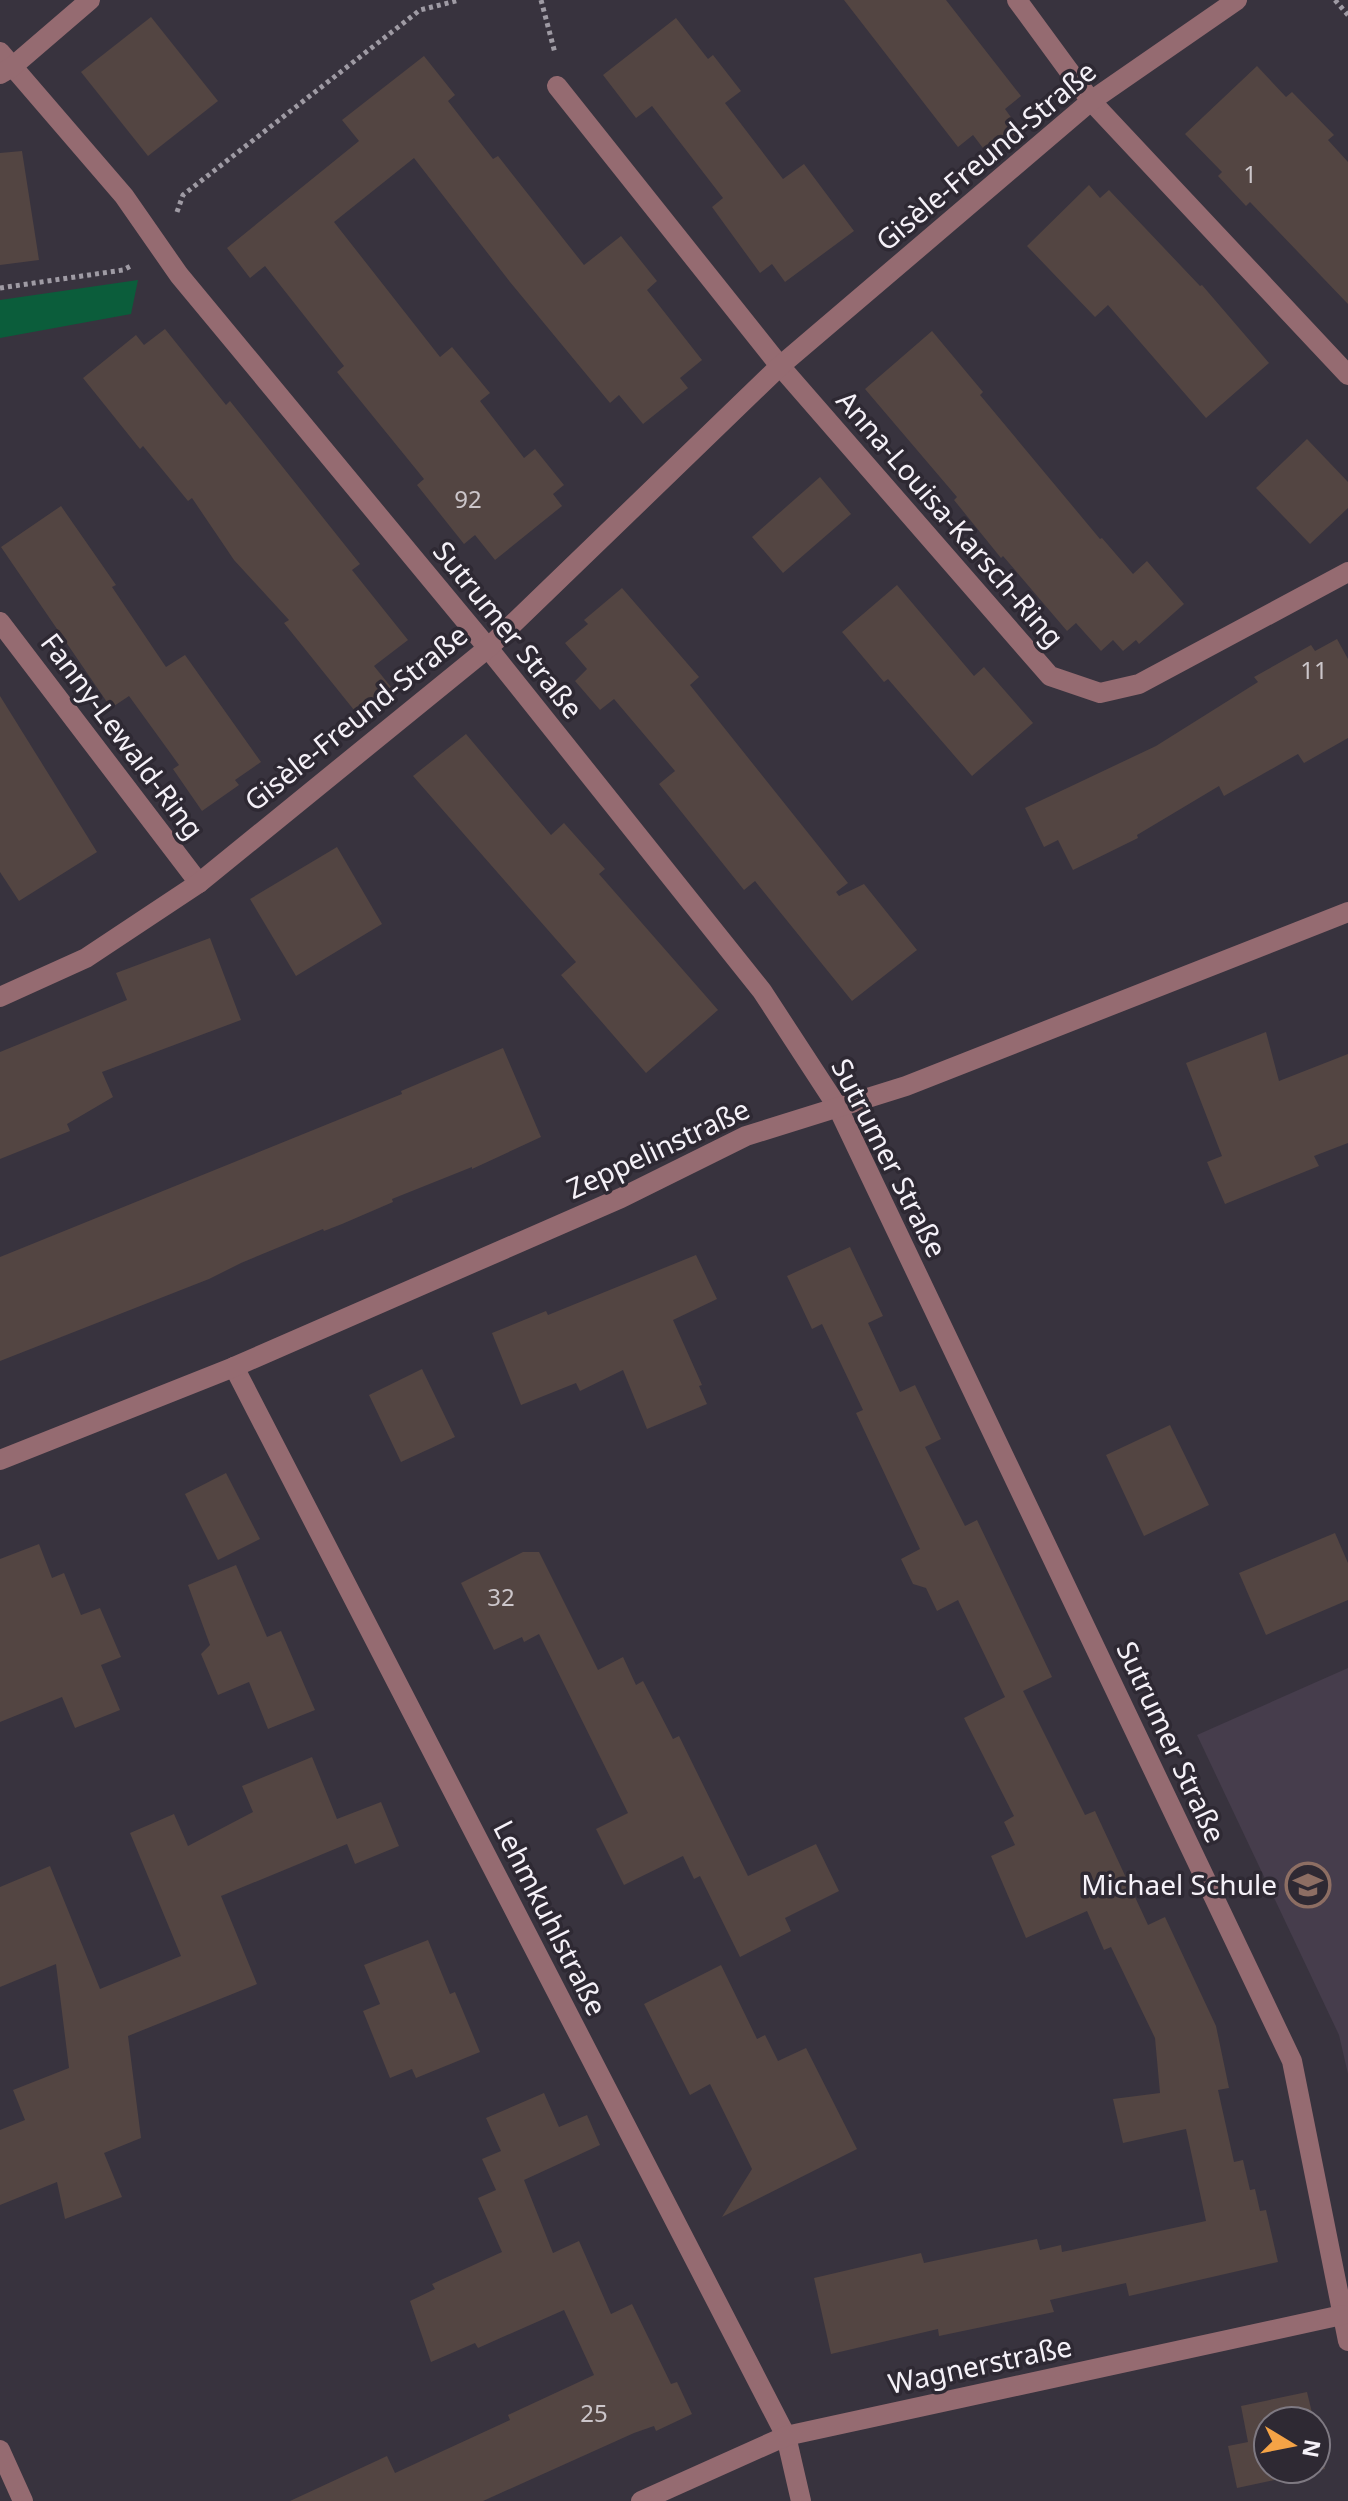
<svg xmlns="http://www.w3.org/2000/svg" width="1348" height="2501" font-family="'Noto Sans',sans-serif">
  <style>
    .education { fill: #463d4c }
    .green { fill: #0b5d3b }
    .building { fill: #534542 }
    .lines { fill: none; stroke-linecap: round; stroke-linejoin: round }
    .path { stroke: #9f9ba4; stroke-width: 5; stroke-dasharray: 4 4; stroke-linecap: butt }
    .minor { stroke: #956b71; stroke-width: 20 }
    .labels { text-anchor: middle; stroke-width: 7; stroke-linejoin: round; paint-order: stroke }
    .number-label { font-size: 24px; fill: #ccc6ca }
    .street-label { font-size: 28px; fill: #f5f1f8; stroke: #2e2933 }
    .poi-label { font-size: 28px; fill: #f5f1f8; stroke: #2e2933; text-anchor: end }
  </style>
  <rect width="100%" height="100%" fill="#38333e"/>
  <path class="education" d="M 1348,1668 L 1348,2074 L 1339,2035 L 1197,1735 Z"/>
  <path class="green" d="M 138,280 L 131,314 L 0,338 L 0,300 Z"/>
  <g class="building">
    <path d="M 844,0 L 946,0 L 1021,96 L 1005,109 L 1021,131 L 989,156 L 973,135 L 958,147 Z"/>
    <path d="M 151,17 L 218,101 L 148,156 L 81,72 Z"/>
    <path d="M 676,18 L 708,59 L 713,55 L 741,91 L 725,103 L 783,179 L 804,164 L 854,231 L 785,282 L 772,264 L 760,273 L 712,207 L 723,198 L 652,106 L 636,118 L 603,75 Z"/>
    <path d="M 424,56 L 455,95 L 448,101 L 493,159 L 498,156 L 584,265 L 621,236 L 657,281 L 647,290 L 702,360 L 680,378 L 688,388 L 643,424 L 619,395 L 610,403 L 510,282 L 414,158 L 334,222 L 440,357 L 452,347 L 490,393 L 480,401 L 524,458 L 535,449 L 564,485 L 553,494 L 562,506 L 495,560 L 475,535 L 464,544 L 417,485 L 424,479 L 337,372 L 344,366 L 265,266 L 250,278 L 227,248 L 359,141 L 342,120 Z"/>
    <path d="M 1257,66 L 1286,97 L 1292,92 L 1334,135 L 1328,140 L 1348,162 L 1348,304 L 1250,202 L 1246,206 L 1218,176 L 1222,172 L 1185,134 Z"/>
    <path d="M 22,151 L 39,260 L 0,265 L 0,153 Z"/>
    <path d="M 1089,185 L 1100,198 L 1109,190 L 1200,286 L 1202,285 L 1269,363 L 1206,418 L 1108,305 L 1095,317 L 1027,246 Z"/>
    <path d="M 165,329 L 226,405 L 230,401 L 360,564 L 352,570 L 408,640 L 374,666 L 391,687 L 358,715 L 284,623 L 289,620 L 234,560 L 192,498 L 188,501 L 143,446 L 140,449 L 83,378 L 136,335 L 144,345 Z"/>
    <path d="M 932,331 L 983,392 L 980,395 L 1100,539 L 1102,538 L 1133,574 L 1147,561 L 1184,604 L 1139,644 L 1136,640 L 1123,651 L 1113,640 L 1101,651 L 1076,623 L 1067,631 L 1003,556 L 1001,558 L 954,500 L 957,497 L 865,389 Z"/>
    <path d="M 1307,439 L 1348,482 L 1348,508 L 1310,544 L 1256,488 Z"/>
    <path d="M 820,477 L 851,514 L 783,573 L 752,537 Z"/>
    <path d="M 61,506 L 116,585 L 112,587 L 166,667 L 185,655 L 261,762 L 235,780 L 239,785 L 202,811 L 173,769 L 179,765 L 129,696 L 111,708 L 1,547 Z"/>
    <path d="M 897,585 L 974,676 L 984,667 L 1033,723 L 972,776 L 888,679 L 884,682 L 842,632 Z"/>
    <path d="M 622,588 L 699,677 L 690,685 L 848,883 L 836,892 L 839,896 L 864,884 L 917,950 L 852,1001 L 755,881 L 744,890 L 659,784 L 675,771 L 614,699 L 600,710 L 575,681 L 587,669 L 565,643 L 588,624 L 584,620 Z"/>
    <path d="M 1337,639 L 1348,659 L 1348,738 L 1304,763 L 1298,754 L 1224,796 L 1219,786 L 1137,835 L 1138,838 L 1073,870 L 1058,840 L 1044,847 L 1025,808 L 1156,746 L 1258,682 L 1254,677 L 1311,645 L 1315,651 Z"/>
    <path d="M 0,696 L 97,852 L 19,901 L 0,872 Z"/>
    <path d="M 466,734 L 551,835 L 564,823 L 605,869 L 599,874 L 718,1010 L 646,1073 L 561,975 L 576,962 L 413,776 Z"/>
    <path d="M 337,847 L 382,924 L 296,976 L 250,899 Z"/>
    <path d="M 210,938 L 241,1020 L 102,1072 L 113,1097 L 67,1124 L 70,1131 L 0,1159 L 0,1052 L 127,1000 L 116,973 Z"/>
    <path d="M 1266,1032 L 1279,1081 L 1348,1054 L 1348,1143 L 1314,1156 L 1319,1166 L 1225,1204 L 1207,1162 L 1222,1156 L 1186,1063 Z"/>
    <path d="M 503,1048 L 541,1137 L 472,1169 L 472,1167 L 392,1199 L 393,1202 L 342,1224 L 324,1231 L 323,1229 L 241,1263 L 209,1279 L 0,1361 L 0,1257 L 402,1094 L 401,1091 Z"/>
    <path d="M 850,1247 L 883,1316 L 868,1323 L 900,1392 L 915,1385 L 941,1439 L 925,1447 L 965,1526 L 977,1520 L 1052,1677 L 1023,1691 L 1085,1815 L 1095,1811 L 1148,1925 L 1165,1917 L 1216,2026 L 1229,2088 L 1218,2090 L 1234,2162 L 1243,2160 L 1250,2190 L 1255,2189 L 1260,2211 L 1266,2210 L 1278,2262 L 1129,2296 L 1126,2283 L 1050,2300 L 1054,2312 L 939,2336 L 938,2329 L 831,2354 L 814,2278 L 921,2253 L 924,2263 L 1037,2239 L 1040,2250 L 1061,2245 L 1062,2252 L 1206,2221 L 1186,2129 L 1123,2143 L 1113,2099 L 1160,2093 L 1155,2038 L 1111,1947 L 1104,1950 L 1087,1911 L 1026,1938 L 991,1856 L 1015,1845 L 1004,1822 L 1014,1816 L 964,1718 L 1005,1697 L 958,1600 L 937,1611 L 926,1588 L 913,1584 L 901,1559 L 920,1549 L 856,1413 L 863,1410 L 822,1324 L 812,1329 L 787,1276 Z"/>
    <path d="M 696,1255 L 717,1299 L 673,1320 L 702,1385 L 699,1386 L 707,1404 L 647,1429 L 623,1370 L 580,1391 L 576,1383 L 521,1405 L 492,1333 L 546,1311 L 548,1315 Z"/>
    <path d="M 422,1369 L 455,1437 L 401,1462 L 369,1395 Z"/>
    <path d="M 1170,1425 L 1209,1505 L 1144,1536 L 1106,1455 Z"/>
    <path d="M 226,1473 L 260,1539 L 218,1560 L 185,1494 Z"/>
    <path d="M 1335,1533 L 1348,1563 L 1348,1600 L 1266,1635 L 1239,1573 Z"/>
    <path d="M 39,1544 L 52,1578 L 64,1573 L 81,1615 L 100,1608 L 121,1657 L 101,1665 L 120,1710 L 75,1728 L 62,1697 L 0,1722 L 0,1559 Z"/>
    <path d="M 523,1552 L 539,1552 L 598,1670 L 623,1657 L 636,1685 L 643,1681 L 673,1739 L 679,1736 L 748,1876 L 816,1844 L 839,1891 L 785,1918 L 791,1931 L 740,1957 L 700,1876 L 694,1879 L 683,1856 L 624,1885 L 596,1829 L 628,1813 L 539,1634 L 524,1642 L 522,1637 L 494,1650 L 461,1583 Z"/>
    <path d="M 236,1565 L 267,1637 L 281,1631 L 315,1710 L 268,1729 L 249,1682 L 218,1695 L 201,1654 L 210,1645 L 188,1585 Z"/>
    <path d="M 312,1757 L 337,1819 L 381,1802 L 399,1846 L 355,1864 L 347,1844 L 221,1896 L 257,1984 L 128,2036 L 141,2138 L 104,2153 L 122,2197 L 65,2219 L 57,2182 L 0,2205 L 0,2130 L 25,2120 L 13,2090 L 69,2068 L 56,1964 L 0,1987 L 0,1887 L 50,1866 L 100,1989 L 181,1956 L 130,1833 L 174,1814 L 188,1846 L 253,1812 L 242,1786 Z"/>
    <path d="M 428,1940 L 450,1994 L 455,1992 L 480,2052 L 416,2078 L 412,2069 L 390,2078 L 363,2011 L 380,2004 L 364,1965 Z"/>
    <path d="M 721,1965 L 757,2039 L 765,2035 L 778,2061 L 806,2048 L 857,2149 L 722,2217 L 752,2169 L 710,2084 L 690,2095 L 644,2004 Z"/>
    <path d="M 544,2093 L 559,2127 L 587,2115 L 600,2145 L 524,2180 L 553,2253 L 579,2241 L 611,2314 L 632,2304 L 671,2384 L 677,2382 L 692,2414 L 656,2431 L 654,2426 L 634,2433 L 483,2501 L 290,2501 L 387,2456 L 395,2473 L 510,2420 L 508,2415 L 594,2375 L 564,2310 L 478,2348 L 475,2343 L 431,2362 L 410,2301 L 435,2289 L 432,2284 L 502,2252 L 478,2198 L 496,2190 L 482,2159 L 501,2151 L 486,2118 Z"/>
    <path d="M 1307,2392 L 1314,2421 L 1268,2421 L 1268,2469 L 1316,2469 L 1316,2431 L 1325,2469 L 1237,2488 L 1228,2446 L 1248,2442 L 1241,2406 Z"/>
  </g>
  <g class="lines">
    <g class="path">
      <path d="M 541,0 L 555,53"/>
      <path d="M 1335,0 L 1348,15"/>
      <path d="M 177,212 L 183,195 L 420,10 L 460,0"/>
      <path d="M 0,288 L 123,270 L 133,265"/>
    </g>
    <g class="minor">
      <path d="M 1017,0 L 1091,101 L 1348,375"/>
      <path d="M 0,52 L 124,196 L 179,275 L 488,648 L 762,991 L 837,1106 L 1292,2061 L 1348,2341"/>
      <path d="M 0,74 L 12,67 L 90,0"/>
      <path d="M 557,86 L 780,366 L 1050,676 L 1100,693 L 1139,684 L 1348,572"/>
      <path d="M 0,622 L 199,883"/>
      <path d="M 0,997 L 86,958 L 199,883 L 488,648 L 780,366 L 1091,101 L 1237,0"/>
      <path d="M 234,1367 L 786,2436 L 801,2501"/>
      <path d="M 0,1460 L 234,1367 L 621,1198 L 746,1136 L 906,1086 L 1348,912"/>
      <path d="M 0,2450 L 23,2501"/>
      <path d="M 641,2501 L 786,2436 L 1342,2315"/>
    </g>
  </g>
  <defs>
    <g id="school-ring" transform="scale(2.3)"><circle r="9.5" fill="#2e2933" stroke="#8d6e63" stroke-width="1.5"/><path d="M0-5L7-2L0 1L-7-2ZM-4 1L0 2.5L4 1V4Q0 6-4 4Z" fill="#8d6e63"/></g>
  </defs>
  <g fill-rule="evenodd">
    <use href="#school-ring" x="1308" y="1885"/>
  </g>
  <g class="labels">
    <g class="number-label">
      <text x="1250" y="183">1</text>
      <text x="468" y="508">92</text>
      <text x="1314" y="679">11</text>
      <text x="501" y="1606">32</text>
      <text x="594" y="2422">25</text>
    </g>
    <g class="street-label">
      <text transform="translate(986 156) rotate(-40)" y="10">Gisèle-Freund-Straße</text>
      <text transform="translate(950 519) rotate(49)" y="10">Anna-Louisa-Karsch-Ring</text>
      <text transform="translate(508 630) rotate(51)" y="10">Sutrumer Straße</text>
      <text transform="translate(356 718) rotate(-39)" y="10">Gisèle-Freund-Straße</text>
      <text transform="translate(122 736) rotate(53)" y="10">Fanny-Lewald-Ring</text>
      <text transform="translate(658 1149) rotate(-25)" y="10">Zeppelinstraße</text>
      <text transform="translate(889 1158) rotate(63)" y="10">Sutrumer Straße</text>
      <text transform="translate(1171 1742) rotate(65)" y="10">Sutrumer Straße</text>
      <text transform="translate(550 1918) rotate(63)" y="10">Lehmkuhlstraße</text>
      <text transform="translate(980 2365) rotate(-12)" y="10">Wagnerstraße</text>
    </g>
    <g class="poi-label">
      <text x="1277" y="1895">Michael Schule</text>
    </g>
  </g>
  <g transform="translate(1292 2445) rotate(100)"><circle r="38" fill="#2e2933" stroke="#7e7982" stroke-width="2"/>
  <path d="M0-6L14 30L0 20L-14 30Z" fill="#f5a346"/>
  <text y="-12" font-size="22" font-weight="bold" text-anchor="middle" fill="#f5f1f8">N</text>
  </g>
</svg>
